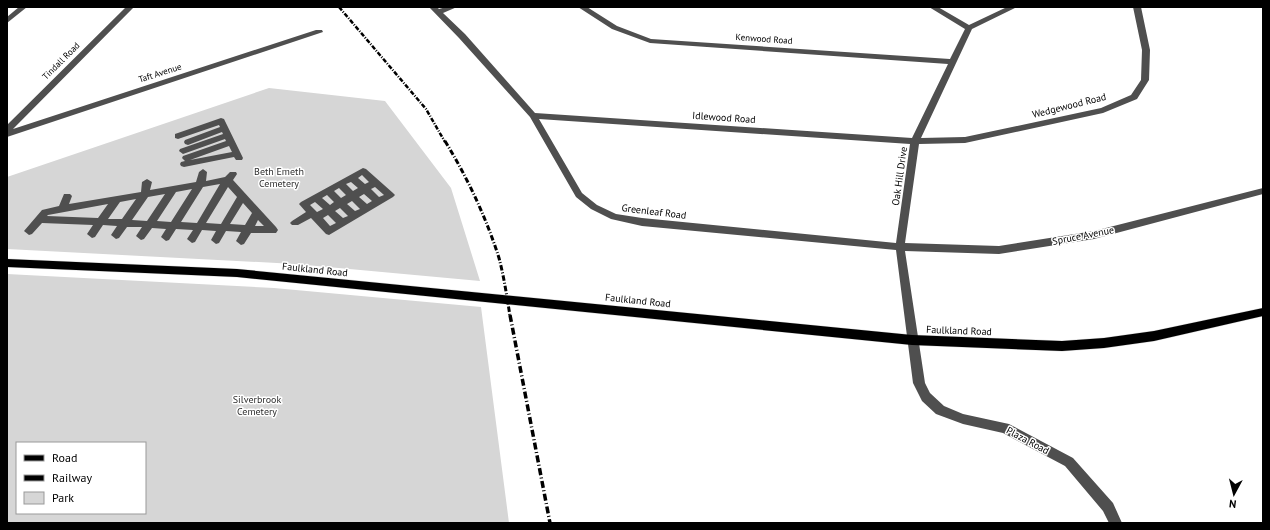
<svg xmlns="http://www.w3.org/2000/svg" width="1270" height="530" font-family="'PT Sans',sans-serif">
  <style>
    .green { fill: #d6d6d6; fill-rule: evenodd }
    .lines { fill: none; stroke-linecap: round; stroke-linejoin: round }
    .major-casing { stroke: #dbdbdb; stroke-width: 1 }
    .minor { fill: #4f4f4f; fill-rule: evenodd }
    .major { fill: #000; fill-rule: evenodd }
    .rail-far2 { stroke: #000; stroke-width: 2.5; stroke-dasharray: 4.5 1.5 1 1.5; stroke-linecap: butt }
    .rail-far1 { stroke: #000; stroke-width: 3; stroke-dasharray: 5.5 2 1 2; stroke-linecap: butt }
    .rail { stroke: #000; stroke-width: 3.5; stroke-dasharray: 7 2.5 1 2.5; stroke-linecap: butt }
    .labels { text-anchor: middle; stroke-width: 3; stroke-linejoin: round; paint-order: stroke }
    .far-street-label { font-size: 9px; fill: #000; stroke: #fff }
    .street-label { font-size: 10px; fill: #000; stroke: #fff }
    .park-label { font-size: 10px; fill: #2d2d2d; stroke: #fff }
  </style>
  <rect width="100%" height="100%" fill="#fff"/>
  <g class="green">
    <path d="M 269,88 L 385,101 L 451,188 L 480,281 L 295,264 L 7,249 L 7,177 Z"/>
    <path d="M 7,274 L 274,288 L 481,307 L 509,523 L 7,523 ZM 17,443 L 145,443 L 145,513 L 17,513 Z"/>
  </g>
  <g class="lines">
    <g class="major-casing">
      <path id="major" d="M 7,259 L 237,269 L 912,335 L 1062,341 L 1104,338 L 1154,331 L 1263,308 L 1263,316 L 1154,341 L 1104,348 L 1062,351 L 912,345 L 237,277 L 7,267 Z"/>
    </g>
    <g class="minor">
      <path d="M 19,7 L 27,7 L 7,23 L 7,17 Z"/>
      <path d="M 126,7 L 134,7 L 13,129 L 316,30 L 322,30 L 323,32 L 7,137 L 7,125 Z"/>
      <path d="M 429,7 L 437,7 L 439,9 L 446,7 L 457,7 L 443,13 L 465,34 L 535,113 L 912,138 L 948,64 L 650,43 L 612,29 L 578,7 L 587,7 L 617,26 L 651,39 L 950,59 L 965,29 L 929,7 L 938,7 L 969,25 L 1007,7 L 1017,7 L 972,29 L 921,138 L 965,137 L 1101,108 L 1131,95 L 1141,80 L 1142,50 L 1133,7 L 1141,7 L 1150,50 L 1149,80 L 1137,99 L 1103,113 L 965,143 L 919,144 L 905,243 L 999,246 L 1094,231 L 1263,188 L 1263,194 L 1094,239 L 999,254 L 905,251 L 925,383 L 930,393 L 944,406 L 963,414 L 1009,424 L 1073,458 L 1113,503 L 1122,523 L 1109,523 L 1103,511 L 1065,466 L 1003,433 L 963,424 L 936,414 L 922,401 L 913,383 L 896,250 L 642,226 L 611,219 L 591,209 L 576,197 L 530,117 L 459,38 ZM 539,119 L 910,144 L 896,243 L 642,218 L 616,214 L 597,205 L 582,193 Z"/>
      <path d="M 221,118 L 224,119 L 243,158 L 242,160 L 236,160 L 234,157 L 184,167 L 181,166 L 180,164 L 181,162 L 185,161 L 182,158 L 183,156 L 226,141 L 225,139 L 183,154 L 179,151 L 180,149 L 223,134 L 222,132 L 188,145 L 185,144 L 184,142 L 185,140 L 220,127 L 219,125 L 178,139 L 175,138 L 175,134 ZM 229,146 L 232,152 L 190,160 Z"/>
      <path d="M 363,168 L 366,169 L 393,193 L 395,195 L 393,197 L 329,235 L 326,234 L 311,218 L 298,225 L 292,225 L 290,223 L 292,221 L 306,212 L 299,204 L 301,202 ZM 362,175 L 369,182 L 365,184 L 358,178 ZM 351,182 L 358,188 L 353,191 L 346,184 ZM 375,187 L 384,195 L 379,197 L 371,189 ZM 339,188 L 346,195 L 341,198 L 334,191 ZM 364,194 L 372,201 L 367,204 L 359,197 ZM 327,195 L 334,202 L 330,205 L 322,198 ZM 352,201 L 360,209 L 355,211 L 347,204 ZM 315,202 L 323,209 L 317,212 L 310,205 ZM 340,208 L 348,216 L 343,218 L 335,211 ZM 328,215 L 336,223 L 330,226 L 323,218 Z"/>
      <path d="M 203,169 L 207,172 L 206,181 L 225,177 L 230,172 L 236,172 L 237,174 L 233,180 L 276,227 L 278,230 L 276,233 L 251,233 L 244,244 L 241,245 L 236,241 L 241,232 L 226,231 L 219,243 L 216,244 L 211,240 L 216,231 L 202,230 L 195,242 L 192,243 L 187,239 L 193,230 L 176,229 L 169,240 L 166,241 L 161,237 L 166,229 L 152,228 L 144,239 L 141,240 L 136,236 L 142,227 L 127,227 L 119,238 L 116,239 L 111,235 L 117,226 L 103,225 L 95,237 L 92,238 L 87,234 L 93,225 L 42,223 L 32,234 L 29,235 L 24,231 L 42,210 L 59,206 L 64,194 L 70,194 L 72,196 L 69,204 L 141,192 L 142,182 L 147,179 L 152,182 L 150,190 L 196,182 L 199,172 ZM 220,184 L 197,223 L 181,222 L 203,187 ZM 228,187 L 237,197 L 221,224 L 206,223 ZM 192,189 L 171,222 L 157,221 L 176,192 ZM 165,194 L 147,221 L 132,220 L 148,197 ZM 136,199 L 122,219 L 108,219 L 120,202 ZM 243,203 L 252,213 L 245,225 L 230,224 ZM 108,204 L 98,218 L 47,216 L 48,215 ZM 258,220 L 264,226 L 255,226 Z"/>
    </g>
    <use href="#major" class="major"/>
    <path class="rail-far2" d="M 339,7 L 426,109 L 445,142"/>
    <path class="rail-far1" d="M 445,141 C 467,177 486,217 499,258 C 504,277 507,297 510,316"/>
    <path class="rail" d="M 510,315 L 550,523"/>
  </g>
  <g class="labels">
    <g class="far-street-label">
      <text transform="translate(764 39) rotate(4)" y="3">Kenwood Road</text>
      <text transform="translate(61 61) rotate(-45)" y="3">Tindall Road</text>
      <text transform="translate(160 73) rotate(-18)" y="3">Taft Avenue</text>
    </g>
    <g class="street-label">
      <text transform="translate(1069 105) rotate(-14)" y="4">Wedgewood Road</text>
      <text transform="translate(724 117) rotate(4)" y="4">Idlewood Road</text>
      <text transform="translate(899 176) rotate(-82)" y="4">Oak Hill Drive</text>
      <text transform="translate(654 211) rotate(7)" y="4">Greenleaf Road</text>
      <text transform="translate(1083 235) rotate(-11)" y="4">Spruce Avenue</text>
      <text transform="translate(315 269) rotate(6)" y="4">Faulkland Road</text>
      <text transform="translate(638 300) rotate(6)" y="4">Faulkland Road</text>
      <text transform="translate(959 330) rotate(2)" y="4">Faulkland Road</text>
      <text transform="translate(1028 440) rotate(28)" y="4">Plaza Road</text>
    </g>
    <g class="park-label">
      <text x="279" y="175">Beth Emeth<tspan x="279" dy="12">Cemetery</tspan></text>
      <text x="257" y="403">Silverbrook<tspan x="257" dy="12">Cemetery</tspan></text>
    </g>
  </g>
  <rect width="1270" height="530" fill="none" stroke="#000000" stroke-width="16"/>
  <rect x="16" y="442" width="130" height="72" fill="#ffffff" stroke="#999999"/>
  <rect x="24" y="455" width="20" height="6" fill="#000000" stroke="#999999"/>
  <text x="52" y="462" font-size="12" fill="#000000">Road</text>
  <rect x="24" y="475" width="20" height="6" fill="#000000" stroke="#999999"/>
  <text x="52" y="482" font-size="12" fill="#000000">Railway</text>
  <rect x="24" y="492" width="20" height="12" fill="#d6d6d6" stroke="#999999"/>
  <text x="52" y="502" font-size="12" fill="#000000">Park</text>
  <g transform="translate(1234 494) rotate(187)" stroke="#ffffff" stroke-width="3" paint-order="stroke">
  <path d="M0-3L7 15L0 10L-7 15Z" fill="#000000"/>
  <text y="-6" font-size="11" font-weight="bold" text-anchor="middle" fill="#000000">N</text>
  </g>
</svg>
